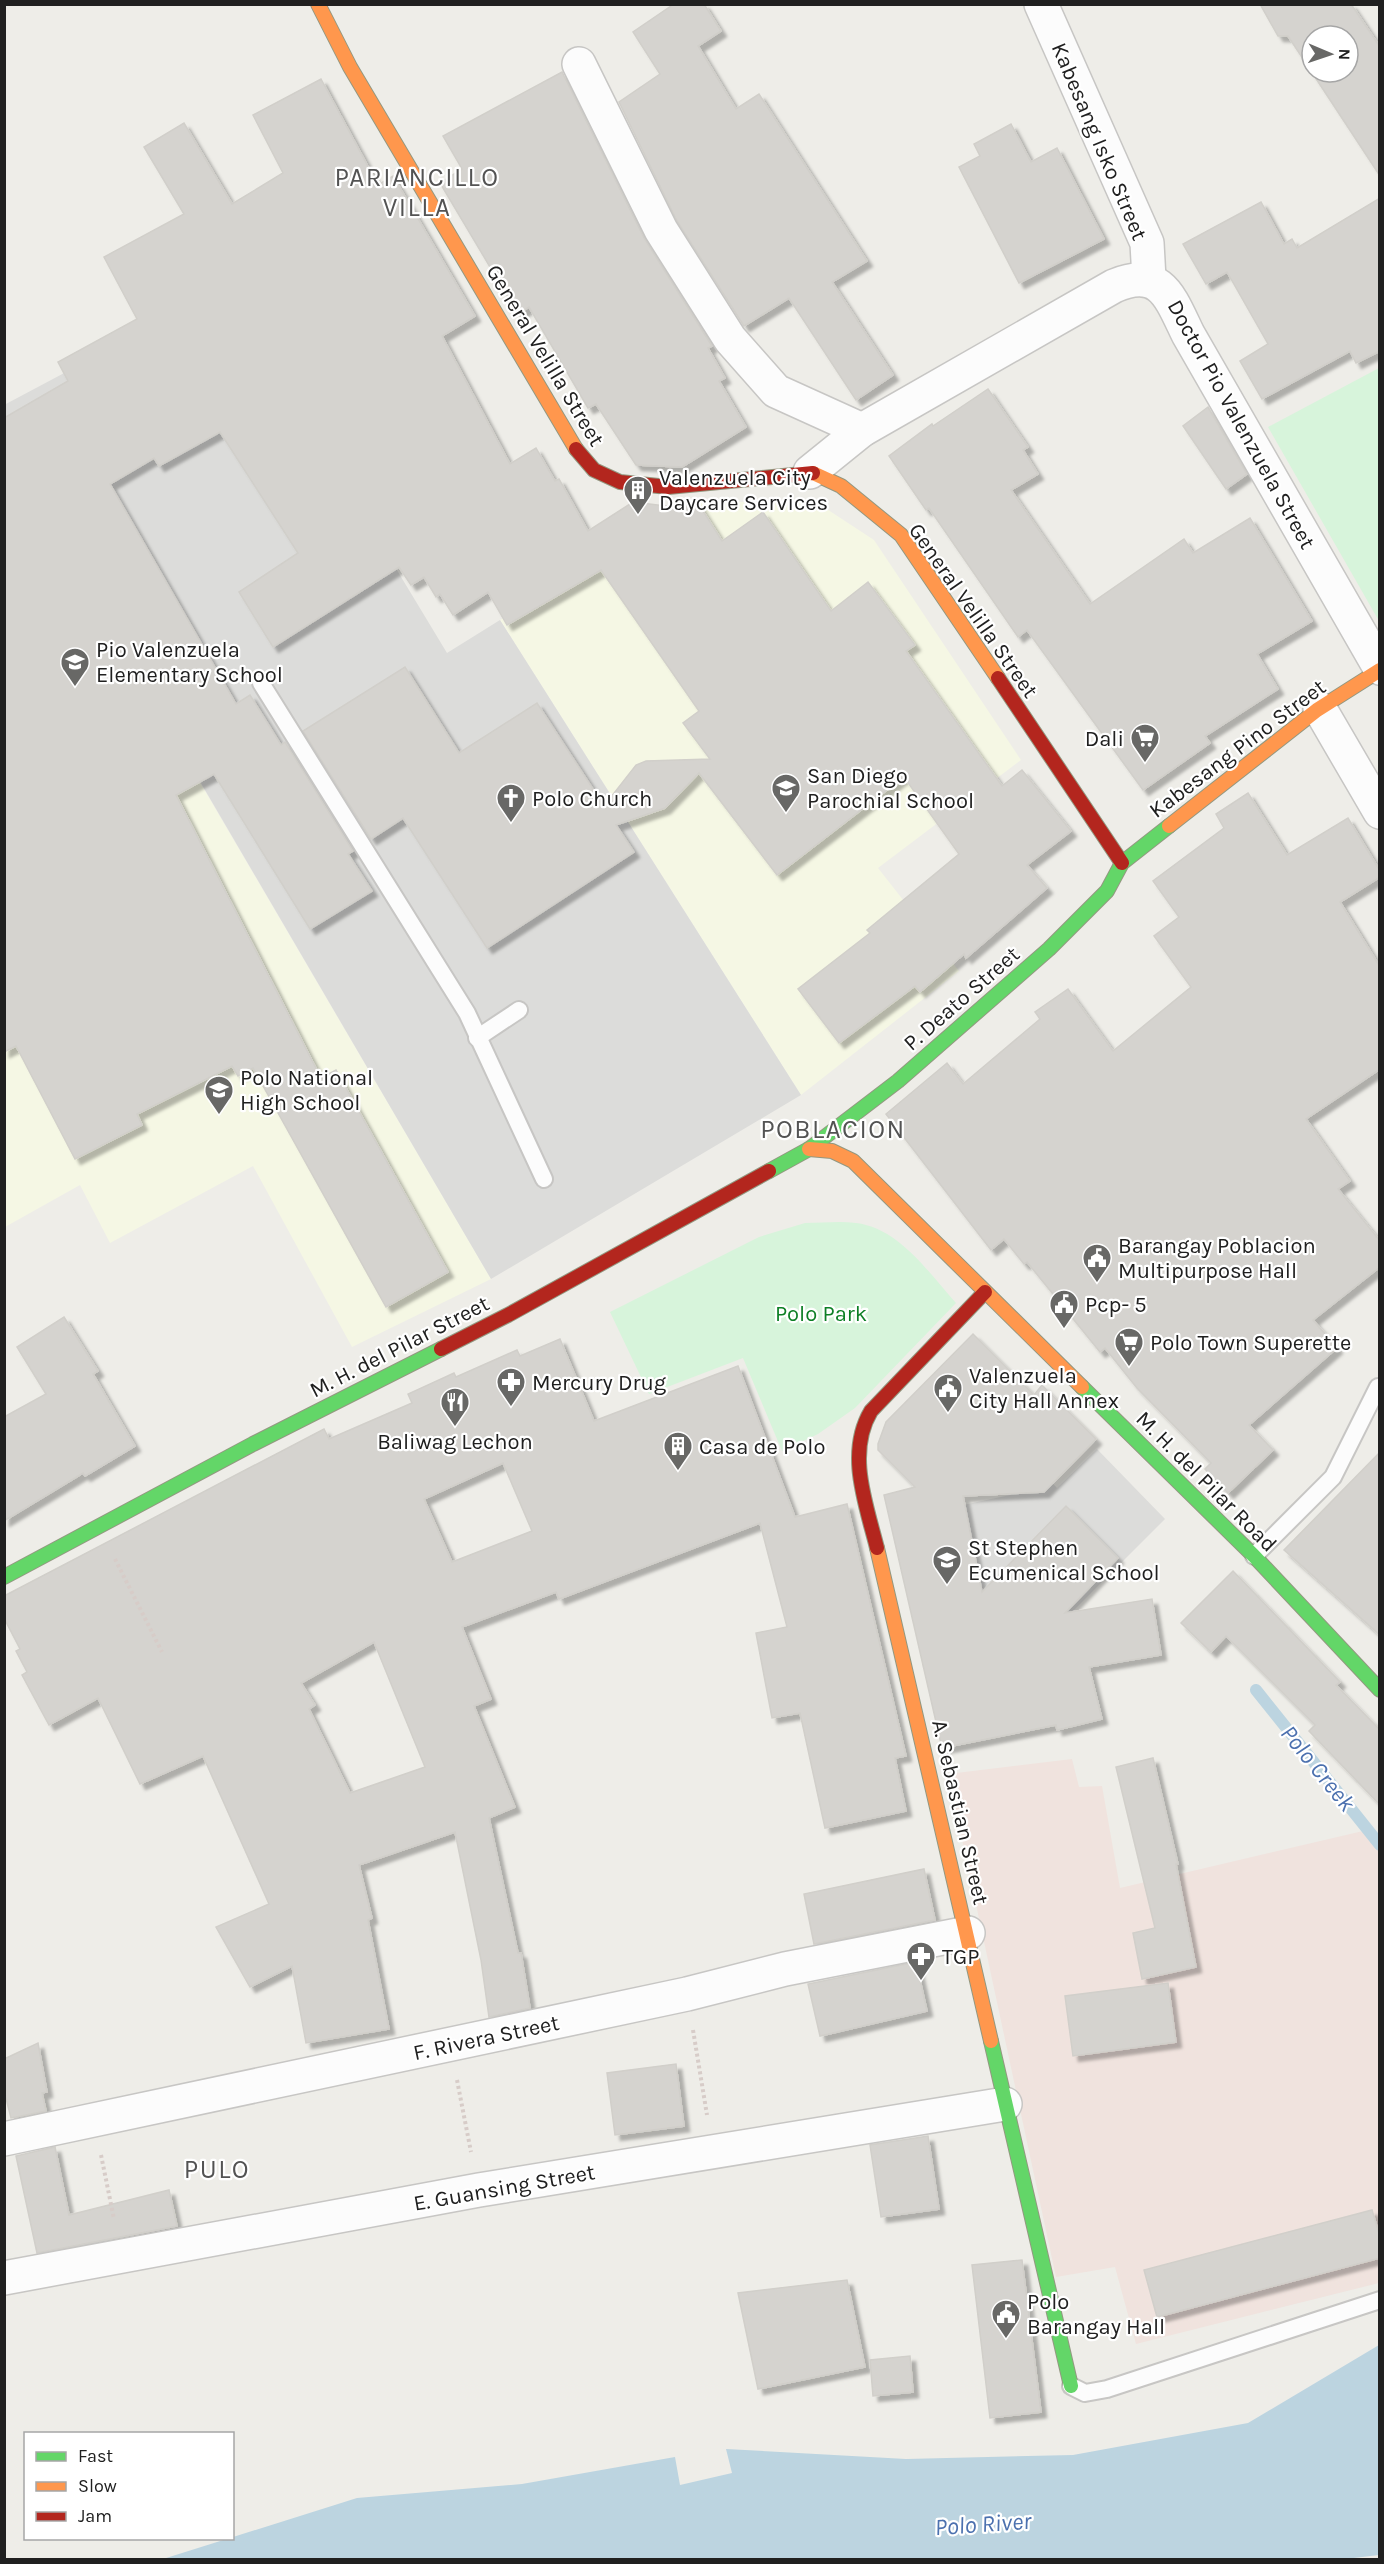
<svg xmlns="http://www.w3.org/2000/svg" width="1384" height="2564" font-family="Karla,sans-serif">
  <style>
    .commercial { fill: #f0e3de }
    .education { fill: #f5f7e4 }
    .religious { fill: #dcdcda }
    .park { fill: #d7f4db }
    .water { fill: #bcd4e0 }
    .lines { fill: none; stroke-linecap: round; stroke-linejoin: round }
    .stream { stroke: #bcd4e0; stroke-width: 12 }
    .building { fill: #d5d3cf; stroke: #d1cfca; stroke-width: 1.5; fill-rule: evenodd; filter: url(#shadow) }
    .lane-casing { stroke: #c7c6c4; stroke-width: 20 }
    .street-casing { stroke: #c7c6c4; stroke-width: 36 }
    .fast-casing { stroke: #939880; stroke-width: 16 }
    .slow-casing { stroke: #939880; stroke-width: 16 }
    .jam-casing { stroke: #939880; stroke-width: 16 }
    .path { stroke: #d7ccc8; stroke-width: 4; stroke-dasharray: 3 3; stroke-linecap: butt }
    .lane { stroke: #fcfcfc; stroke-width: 16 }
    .street { stroke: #fcfcfc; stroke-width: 33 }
    .fast { stroke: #63d668; stroke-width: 14 }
    .slow { stroke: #ff974d; stroke-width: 14 }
    .jam { stroke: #b3261e; stroke-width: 14 }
    .labels { text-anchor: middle; stroke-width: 4.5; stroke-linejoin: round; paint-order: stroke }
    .street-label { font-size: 22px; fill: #202020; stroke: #fff }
    .poi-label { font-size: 22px; fill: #202020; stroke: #fff; text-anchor: start }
    .park-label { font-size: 22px; fill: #0d7f25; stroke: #fff }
    .water-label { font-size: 24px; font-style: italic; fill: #4c71af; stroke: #fff }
    .quarter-label { font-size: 26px; letter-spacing: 1.5px; fill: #535353; stroke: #fff }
  </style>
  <defs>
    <filter id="shadow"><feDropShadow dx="5.5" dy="5.5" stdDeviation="1.5" flood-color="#0004"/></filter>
  </defs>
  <rect width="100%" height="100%" fill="#eeede8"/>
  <path class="commercial" d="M 1072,1759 L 1079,1787 L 1102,1786 L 1120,1888 L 1363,1831 L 1380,1853 L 1379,2283 L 1136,2344 L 1115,2267 L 1056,2277 L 948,1774 Z"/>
  <g class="education">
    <path d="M 4,448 L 491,1279 L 352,1347 L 253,1166 L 110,1243 L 80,1185 L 5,1227 Z"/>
    <path d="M 691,502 L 816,502 L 874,540 L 1021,760 L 878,868 L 959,971 L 801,1095 L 500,620 Z"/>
  </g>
  <g class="religious">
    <path d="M 226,287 L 447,653 L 500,620 L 801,1095 L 491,1279 L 5,448 L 4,405 Z"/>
    <path d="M 1097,1449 L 1165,1519 L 1037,1647 L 923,1668 L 898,1519 L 1010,1495 L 1038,1468 L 1057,1488 Z"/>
  </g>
  <g class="park">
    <path d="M 1379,368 L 1379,621 L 1268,427 Z"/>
    <path d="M 805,1223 C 822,1223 840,1221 856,1223 C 899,1228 929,1273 956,1303 L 855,1408 L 818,1434 L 782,1451 L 743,1358 L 649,1394 L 610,1312 L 759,1237 Z"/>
  </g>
  <path class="water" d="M 1379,2345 L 1379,2555 L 1337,2560 L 163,2559 L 357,2498 L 522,2484 L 675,2457 L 680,2485 L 732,2473 L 726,2449 L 906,2459 L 1073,2455 L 1248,2423 Z"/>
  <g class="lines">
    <path class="stream" d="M 1256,1690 L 1380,1845"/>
  </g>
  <g class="building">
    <path d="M 674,4 L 704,4 L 721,31 L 698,46 L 736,109 L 759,94 L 867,261 L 832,282 L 893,375 L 856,400 L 789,298 L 744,326 L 677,221 L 619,102 L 660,74 L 633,32 Z"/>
    <path d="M 1260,4 L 1351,4 L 1380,47 L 1380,176 L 1288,36 L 1278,36 ZM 1312,36 L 1348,36 L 1348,72 L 1312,72 Z"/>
    <path d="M 562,72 L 644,238 L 712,346 L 708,348 L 725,378 L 719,381 L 746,427 L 682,467 L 636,465 L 596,404 L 588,408 L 529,307 L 518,314 L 440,183 L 462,169 L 443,136 Z"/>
    <path d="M 321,79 L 378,185 L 393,176 L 475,316 L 442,336 L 510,464 L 536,448 L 555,481 L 559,479 L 588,531 L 633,502 L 666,506 L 698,503 L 722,541 L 763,512 L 831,611 L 868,582 L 915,645 L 906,651 L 1002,786 L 1022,770 L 1071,831 L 1027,865 L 1047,888 L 966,958 L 964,954 L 920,992 L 915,986 L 839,1043 L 798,989 L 870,933 L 867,930 L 959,854 L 904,777 L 777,875 L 699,773 L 665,808 L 616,825 L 634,852 L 487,948 L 403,818 L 371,839 L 303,731 L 405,667 L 459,753 L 537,703 L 604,806 L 636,765 L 646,761 L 710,759 L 683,723 L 699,711 L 601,570 L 507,625 L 488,592 L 453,615 L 440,594 L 436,597 L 424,577 L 411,585 L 399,567 L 273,647 L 239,592 L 298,553 L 220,432 L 159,466 L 154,458 L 110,484 L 236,704 L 250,695 L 281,745 L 285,742 L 353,851 L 348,854 L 372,891 L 310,929 L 214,774 L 176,795 L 321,1078 L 336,1070 L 448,1272 L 386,1307 L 253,1068 L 238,1076 L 232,1066 L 137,1114 L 142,1125 L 75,1159 L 16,1046 L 4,1052 L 4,418 L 68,381 L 58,362 L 137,319 L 104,257 L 184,214 L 144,147 L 184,123 L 232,204 L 283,173 L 253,115 Z"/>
    <path d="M 1011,124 L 1031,162 L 1057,148 L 1104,239 L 1019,283 L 959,167 L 980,156 L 974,144 Z"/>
    <path d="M 1380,198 L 1380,351 L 1356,363 L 1350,351 L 1262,399 L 1240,361 L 1268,344 L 1227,272 L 1206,284 L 1183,244 L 1261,202 L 1284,244 L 1292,239 L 1297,248 Z"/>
    <path d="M 988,389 L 1028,447 L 1023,450 L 1038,474 L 1011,490 L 1090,604 L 1184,539 L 1193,553 L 1250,518 L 1312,621 L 1257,654 L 1278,689 L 1205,736 L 1210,743 L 1143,790 L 1027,630 L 1018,637 L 929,508 L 926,510 L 889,456 L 932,424 L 933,426 Z"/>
    <path d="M 1208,407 L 1247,474 L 1226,489 L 1183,426 Z"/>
    <path d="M 1248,793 L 1287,855 L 1348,818 L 1380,871 L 1380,877 L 1340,902 L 1380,967 L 1380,1069 L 1306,1119 L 1350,1181 L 1338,1189 L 1380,1241 L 1380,1267 L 1313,1320 L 1337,1348 L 1249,1425 L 1273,1450 L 1228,1493 L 1205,1469 L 1211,1463 L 1137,1388 L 1105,1348 L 1100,1352 L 1027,1262 L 1024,1264 L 1004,1239 L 991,1250 L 886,1114 L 947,1063 L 963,1084 L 1040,1019 L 1035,1012 L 1068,989 L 1113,1051 L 1191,987 L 1154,936 L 1179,917 L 1153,881 L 1224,828 L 1216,814 Z"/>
    <path d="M 64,1317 L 98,1371 L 93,1374 L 135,1446 L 85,1476 L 83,1473 L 4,1521 L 4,1417 L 46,1394 L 17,1347 Z"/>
    <path d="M 973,1334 L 1034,1395 L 1042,1385 L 1096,1439 L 1044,1492 L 963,1496 L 982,1592 L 1066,1506 L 1118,1558 L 1065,1613 L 1152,1599 L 1161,1655 L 1089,1667 L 1102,1719 L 1057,1730 L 1056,1725 L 942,1748 L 884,1495 L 915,1487 L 878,1450 L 878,1444 L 886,1422 Z"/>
    <path d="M 560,1339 L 594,1421 L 738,1366 L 795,1517 L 847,1504 L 906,1756 L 895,1758 L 906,1811 L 825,1828 L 800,1713 L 772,1718 L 756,1633 L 787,1627 L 760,1523 L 559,1599 L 556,1592 L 462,1627 L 491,1699 L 474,1706 L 515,1807 L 489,1818 L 518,1953 L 521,1953 L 530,2008 L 489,2017 L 481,1960 L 455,1832 L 359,1865 L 372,1918 L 368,1920 L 389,2029 L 306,2043 L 292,1966 L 250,1987 L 216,1927 L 269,1904 L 203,1756 L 140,1784 L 98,1698 L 49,1725 L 22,1675 L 27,1672 L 16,1651 L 20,1649 L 4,1618 L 4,1596 L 324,1429 L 329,1439 L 412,1403 L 408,1394 L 454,1373 L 456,1377 L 517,1350 L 520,1356 ZM 503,1463 L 532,1531 L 452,1562 L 424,1499 ZM 374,1642 L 425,1767 L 350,1793 L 309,1709 L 315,1705 L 301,1683 Z"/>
    <path d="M 1380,1452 L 1380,1635 L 1284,1550 Z"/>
    <path d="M 1233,1571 L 1340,1682 L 1336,1685 L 1380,1730 L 1380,1805 L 1309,1731 L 1315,1725 L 1226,1636 L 1211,1652 L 1181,1623 Z"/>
    <path d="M 1153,1758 L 1178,1864 L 1176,1864 L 1196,1967 L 1142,1979 L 1133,1933 L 1155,1928 L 1116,1767 Z"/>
    <path d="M 924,1869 L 935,1920 L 814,1944 L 804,1894 Z"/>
    <path d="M 916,1962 L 927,2011 L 820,2036 L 808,1984 Z"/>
    <path d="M 1168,1983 L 1176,2042 L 1073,2056 L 1065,1996 Z"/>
    <path d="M 38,2043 L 47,2092 L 42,2093 L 46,2111 L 11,2118 L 4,2091 L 4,2059 Z"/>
    <path d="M 676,2064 L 684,2126 L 615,2135 L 607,2073 Z"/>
    <path d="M 928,2136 L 939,2209 L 881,2217 L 870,2145 Z"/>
    <path d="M 55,2147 L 69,2215 L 169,2190 L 177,2226 L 37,2253 L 16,2156 Z"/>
    <path d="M 1372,2210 L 1380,2237 L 1380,2258 L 1157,2317 L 1144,2270 Z"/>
    <path d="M 1022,2260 L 1041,2412 L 990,2418 L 972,2265 Z"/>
    <path d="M 847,2280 L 865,2367 L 758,2389 L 738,2293 Z"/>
    <path d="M 910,2356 L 913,2392 L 873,2396 L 870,2360 Z"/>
  </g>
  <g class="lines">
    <g class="lane-casing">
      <g id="lane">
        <path d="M 261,683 L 467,1013 L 544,1179"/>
        <path d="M 477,1038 L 519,1010"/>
        <path d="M 1254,1556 L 1333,1477 L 1378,1387"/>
        <path d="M 1071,2386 L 1085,2393 L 1107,2389 L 1380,2300"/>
      </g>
    </g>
    <g class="street-casing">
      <g id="street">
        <path d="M 1041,4 L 1147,243 L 1149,279"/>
        <path d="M 579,64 L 661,230 L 730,339 L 776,391 L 862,430"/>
        <path d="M 810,472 L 862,430 L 1114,286 C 1161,266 1170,297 1188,334 L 1380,668"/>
        <path d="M 1320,709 L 1380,812"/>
        <path d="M 4,2139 L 687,1994 L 785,1969 L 968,1933"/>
        <path d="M 4,2278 L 479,2190 L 1005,2104"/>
      </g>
    </g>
    <g class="fast-casing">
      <g id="fast">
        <path d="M 769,1171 L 809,1149 L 898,1081 L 1049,949 L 1107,891 L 1122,863 L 1169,826"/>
        <path d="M 1082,1387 L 1254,1556 L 1380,1690"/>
        <path d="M 4,1577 L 253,1444 L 441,1349"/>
        <path d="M 991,2041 L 1071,2386"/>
      </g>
    </g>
    <g class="slow-casing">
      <g id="slow">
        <path d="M 318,4 L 350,67 L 576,449"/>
        <path d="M 813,473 L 841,486 L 901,535 L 998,678"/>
        <path d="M 1169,826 L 1317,710 L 1380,670"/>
        <path d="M 809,1149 L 832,1151 L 853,1161 L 1082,1387"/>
        <path d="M 877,1548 L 991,2041"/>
      </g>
    </g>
    <g class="jam-casing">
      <g id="jam">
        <path d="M 576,449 L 594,470 L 620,482 L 668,487 L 813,473"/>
        <path d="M 998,678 L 1122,863"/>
        <path d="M 441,1349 L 508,1315 L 769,1171"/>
        <path d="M 877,1548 C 866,1504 846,1453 871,1411 L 985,1292"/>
      </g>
    </g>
    <g class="path">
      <path d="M 115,1559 L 162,1652"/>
      <path d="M 693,2030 L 707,2115"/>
      <path d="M 457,2080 L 471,2152"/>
      <path d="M 101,2155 L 114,2219"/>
    </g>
    <use href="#lane" class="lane"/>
    <use href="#street" class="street"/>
    <use href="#fast" class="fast"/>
    <use href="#slow" class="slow"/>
    <use href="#jam" class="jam"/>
  </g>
  <defs>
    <g id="building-pin" transform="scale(1.5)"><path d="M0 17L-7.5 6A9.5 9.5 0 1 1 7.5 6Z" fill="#686866" stroke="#fff"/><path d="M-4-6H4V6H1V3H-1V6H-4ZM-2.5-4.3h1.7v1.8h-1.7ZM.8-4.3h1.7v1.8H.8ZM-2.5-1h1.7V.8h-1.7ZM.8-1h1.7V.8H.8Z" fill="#fff"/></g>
    <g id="school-pin" transform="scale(1.5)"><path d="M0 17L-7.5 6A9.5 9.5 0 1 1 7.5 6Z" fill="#686866" stroke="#fff"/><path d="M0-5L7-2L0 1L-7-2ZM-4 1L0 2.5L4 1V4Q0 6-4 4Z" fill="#fff"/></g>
    <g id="supermarket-pin" transform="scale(1.5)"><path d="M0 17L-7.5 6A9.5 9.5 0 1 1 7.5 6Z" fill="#686866" stroke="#fff"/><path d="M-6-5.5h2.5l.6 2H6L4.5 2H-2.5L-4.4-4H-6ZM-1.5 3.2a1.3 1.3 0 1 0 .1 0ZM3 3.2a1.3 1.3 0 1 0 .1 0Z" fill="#fff"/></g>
    <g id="church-pin" transform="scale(1.5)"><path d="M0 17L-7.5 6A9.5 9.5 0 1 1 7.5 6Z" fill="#686866" stroke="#fff"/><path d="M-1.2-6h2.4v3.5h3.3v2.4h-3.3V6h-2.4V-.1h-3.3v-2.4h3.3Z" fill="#fff"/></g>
    <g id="civic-pin" transform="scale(1.5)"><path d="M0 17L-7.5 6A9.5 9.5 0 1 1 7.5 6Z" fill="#686866" stroke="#fff"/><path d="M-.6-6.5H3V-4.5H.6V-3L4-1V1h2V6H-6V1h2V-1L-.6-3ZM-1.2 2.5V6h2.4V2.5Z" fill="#fff"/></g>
    <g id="pharmacy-pin" transform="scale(1.5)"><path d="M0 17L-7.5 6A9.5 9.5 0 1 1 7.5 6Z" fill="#686866" stroke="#fff"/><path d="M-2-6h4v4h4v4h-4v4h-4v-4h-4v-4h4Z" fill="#fff"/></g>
    <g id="restaurant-pin" transform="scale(1.5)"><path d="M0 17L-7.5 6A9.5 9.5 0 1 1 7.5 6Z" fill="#686866" stroke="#fff"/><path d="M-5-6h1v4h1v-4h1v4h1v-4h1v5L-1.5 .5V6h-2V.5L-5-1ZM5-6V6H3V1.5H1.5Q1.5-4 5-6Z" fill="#fff"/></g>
  </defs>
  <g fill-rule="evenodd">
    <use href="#building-pin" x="638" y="490"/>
    <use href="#school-pin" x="75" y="662"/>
    <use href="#supermarket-pin" x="1145" y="738"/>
    <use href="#school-pin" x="786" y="788"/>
    <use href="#church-pin" x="511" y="798"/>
    <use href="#school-pin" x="219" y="1090"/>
    <use href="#civic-pin" x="1097" y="1258"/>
    <use href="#civic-pin" x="1064" y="1304"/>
    <use href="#supermarket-pin" x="1129" y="1342"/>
    <use href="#pharmacy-pin" x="511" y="1382"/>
    <use href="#civic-pin" x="948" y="1388"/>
    <use href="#restaurant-pin" x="455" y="1402"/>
    <use href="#building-pin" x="678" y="1446"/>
    <use href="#school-pin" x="947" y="1560"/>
    <use href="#pharmacy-pin" x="921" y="1956"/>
    <use href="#civic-pin" x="1006" y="2314"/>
  </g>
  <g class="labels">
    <g class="street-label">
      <text transform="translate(1100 141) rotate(67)" y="8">Kabesang Isko Street</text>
      <text transform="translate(546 355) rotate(59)" y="8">General Velilla Street</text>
      <text transform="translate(1242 424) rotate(61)" y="8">Doctor Pio Valenzuela Street</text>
      <text transform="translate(974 610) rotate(55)" y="8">General Velilla Street</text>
      <text transform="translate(1237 748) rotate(-37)" y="8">Kabesang Pino Street</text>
      <text transform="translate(961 998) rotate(-41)" y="8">P. Deato Street</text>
      <text transform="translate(399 1346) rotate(-27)" y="8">M. H. del Pilar Street</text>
      <text transform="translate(1207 1481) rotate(45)" y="8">M. H. del Pilar Road</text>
      <text transform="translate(961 1812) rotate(77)" y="8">A. Sebastian Street</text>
      <text transform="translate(486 2037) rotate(-12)" y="8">F. Rivera Street</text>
      <text transform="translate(504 2187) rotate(-10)" y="8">E. Guansing Street</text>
    </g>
    <g class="poi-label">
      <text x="659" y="485">Valenzuela City<tspan x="659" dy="25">Daycare Services</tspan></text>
      <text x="96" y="657">Pio Valenzuela<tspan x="96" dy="25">Elementary School</tspan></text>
      <text x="1124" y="746" text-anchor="end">Dali</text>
      <text x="807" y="783">San Diego<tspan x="807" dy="25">Parochial School</tspan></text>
      <text x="532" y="806">Polo Church</text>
      <text x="240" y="1085">Polo National<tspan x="240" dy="25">High School</tspan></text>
      <text x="1118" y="1253">Barangay Poblacion<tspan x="1118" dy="25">Multipurpose Hall</tspan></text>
      <text x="1085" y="1312">Pcp- 5</text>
      <text x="1150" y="1350">Polo Town Superette</text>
      <text x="969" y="1383">Valenzuela<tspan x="969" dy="25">City Hall Annex</tspan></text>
      <text x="532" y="1390">Mercury Drug</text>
      <text x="455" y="1449" text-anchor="middle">Baliwag Lechon</text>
      <text x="699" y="1454">Casa de Polo</text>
      <text x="968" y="1555">St Stephen<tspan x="968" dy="25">Ecumenical School</tspan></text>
      <text x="942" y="1964">TGP</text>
      <text x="1027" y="2309">Polo<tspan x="1027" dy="25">Barangay Hall</tspan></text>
    </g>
    <g class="park-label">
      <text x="821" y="1321">Polo Park</text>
    </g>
    <g class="water-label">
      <text transform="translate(1318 1768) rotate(51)" y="8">Polo Creek</text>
      <text transform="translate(983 2524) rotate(-4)" y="8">Polo River</text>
    </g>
    <g class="quarter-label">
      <text x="417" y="186">PARIANCILLO<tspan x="417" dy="30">VILLA</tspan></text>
      <text x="833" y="1138">POBLACION</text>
      <text x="217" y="2178">PULO</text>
    </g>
  </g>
  <rect width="1384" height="2564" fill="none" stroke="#202020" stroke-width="12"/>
  <rect x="24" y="2432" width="210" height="108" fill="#ffffff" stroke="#a6a6a6" stroke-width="1.5"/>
  <rect x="36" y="2452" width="30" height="9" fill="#63d668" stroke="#a6a6a6" stroke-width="1.5"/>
  <text x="78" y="2462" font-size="18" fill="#202020">Fast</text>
  <rect x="36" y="2482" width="30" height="9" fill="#ff974d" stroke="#a6a6a6" stroke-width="1.5"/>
  <text x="78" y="2492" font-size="18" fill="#202020">Slow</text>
  <rect x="36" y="2512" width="30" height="9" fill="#b3261e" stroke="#a6a6a6" stroke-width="1.5"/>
  <text x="78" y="2522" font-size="18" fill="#202020">Jam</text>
  <g transform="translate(1330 54) rotate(92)"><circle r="28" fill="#ffffff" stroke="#a6a6a6" stroke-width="1.5"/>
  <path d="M0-4.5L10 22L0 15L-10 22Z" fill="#686866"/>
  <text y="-9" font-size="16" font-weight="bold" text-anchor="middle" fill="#202020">N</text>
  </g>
</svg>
